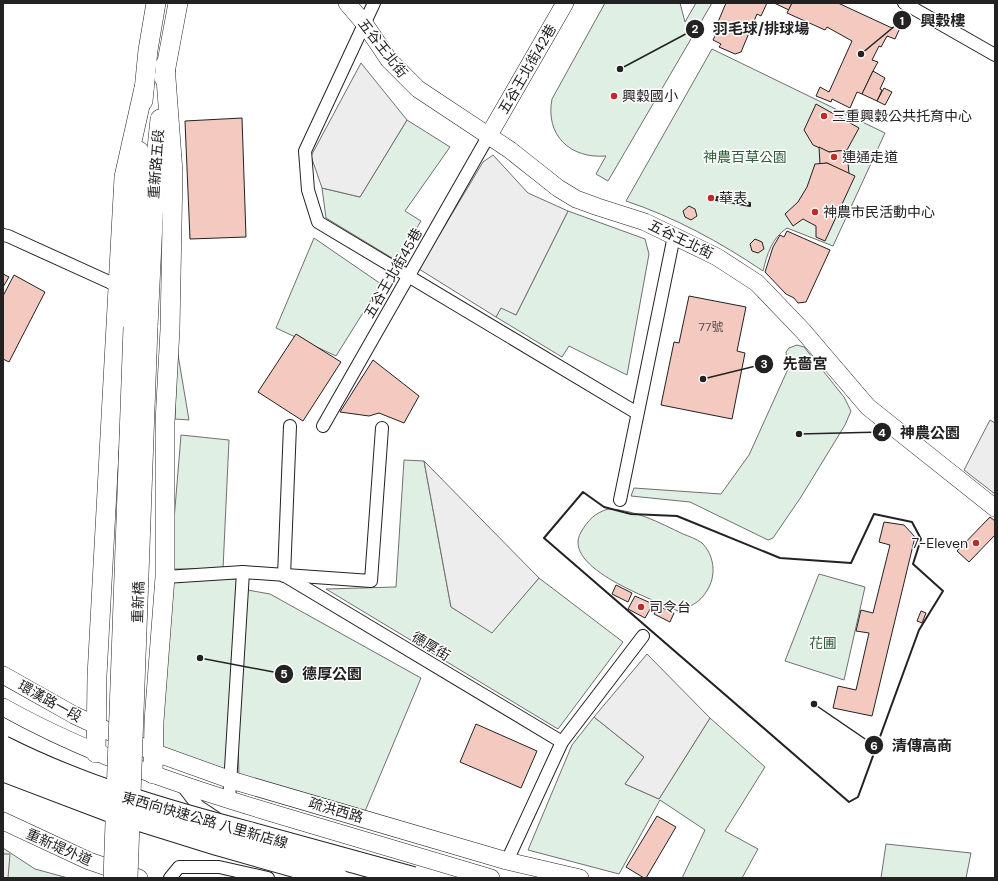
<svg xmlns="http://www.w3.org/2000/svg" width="998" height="881" font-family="'DM Sans','Noto Sans TC',sans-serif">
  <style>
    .green { fill: #e0efe3; stroke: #6f6f6f }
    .parking { fill: #ededed; stroke: #6f6f6f }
    .building { fill: #f3c9c0; stroke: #222 }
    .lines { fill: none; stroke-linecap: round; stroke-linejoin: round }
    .street-casing { stroke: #222; stroke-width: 14 }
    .secondary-casing { stroke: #222; stroke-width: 18 }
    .primary-casing { stroke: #222; stroke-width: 20 }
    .street { stroke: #fff; stroke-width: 12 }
    .secondary { stroke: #fff; stroke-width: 17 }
    .primary { stroke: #fff; stroke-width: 19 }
    .primary-bridge-casing { stroke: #222; stroke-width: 20; stroke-linecap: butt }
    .highway-bridge-casing { stroke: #222; stroke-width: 24; stroke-linecap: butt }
    .primary-bridge { stroke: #fff; stroke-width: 19 }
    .highway-bridge { stroke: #fff; stroke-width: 22 }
    .wall { stroke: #222; stroke-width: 2 }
    .poi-dot { fill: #c62828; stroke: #fff; stroke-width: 1.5 }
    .labels { text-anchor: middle; stroke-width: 3; stroke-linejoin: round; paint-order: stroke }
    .number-label { font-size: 12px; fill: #564c4a }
    .street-label { font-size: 14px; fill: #222; stroke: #fff }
    .poi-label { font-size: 14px; fill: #222; stroke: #fff; text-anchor: start }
    .park-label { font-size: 14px; fill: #2f5e38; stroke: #fff }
    .leader { fill: none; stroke: #222; stroke-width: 1.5 }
    .callout-dot { fill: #222; stroke: #fff; stroke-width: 1.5 }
    .mark-label { font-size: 12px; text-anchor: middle; font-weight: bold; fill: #fff }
    .callout-label { font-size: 15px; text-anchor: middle; font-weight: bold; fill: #222; stroke: #fff; stroke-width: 3; stroke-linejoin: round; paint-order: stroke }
  </style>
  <rect width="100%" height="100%" fill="#fff"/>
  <g class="green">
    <path d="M 605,3 L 680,3 L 685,22 L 696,3 L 712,3 L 608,181 L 596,174 L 606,156 C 570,159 545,135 552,99 Z"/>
    <path d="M 712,49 L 885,133 L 833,246 L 787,228 C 772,238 767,254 763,271 C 720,242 674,217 626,201 Z"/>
    <path d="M 407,120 L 450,147 L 405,211 L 421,221 L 397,261 L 326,218 L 322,188 L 360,197 Z"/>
    <path d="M 568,211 L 645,239 L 649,254 L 627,375 L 569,346 L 562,357 L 496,317 L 501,307 L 516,315 Z"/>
    <path d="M 314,238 L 381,284 L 336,356 L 276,328 Z"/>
    <path d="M 797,345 L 804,347 L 844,397 L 851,411 L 845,425 L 801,497 L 773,538 L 768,540 L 690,502 L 631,496 L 634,488 L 721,494 L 749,455 L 788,369 L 786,352 L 789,348 Z"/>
    <path d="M 177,349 L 189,420 L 175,419 Z"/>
    <path d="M 181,435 L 229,440 L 223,569 L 170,569 Z"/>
    <path d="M 404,460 L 424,461 L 451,607 L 492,632 L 539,578 L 623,642 L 558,729 L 326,589 L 396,587 Z"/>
    <path d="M 608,509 C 636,510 658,522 683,534 C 688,536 697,539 702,543 C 713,554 716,571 710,585 C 703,600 694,606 678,611 C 655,600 560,568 581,532 C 588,520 595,513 608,509 Z"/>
    <path d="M 819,574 L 865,587 L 844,680 L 785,661 Z"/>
    <path d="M 166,579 L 242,579 L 242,589 L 270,594 L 421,678 L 363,816 L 239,778 L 237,691 L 231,789 L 163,759 L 160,737 Z"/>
    <path d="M 594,717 L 644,757 L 625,784 L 659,799 L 710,718 L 765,767 L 725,831 L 758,849 L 742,878 L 682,878 L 705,830 L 660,800 L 619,874 L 528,850 L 572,745 Z"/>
    <path d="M 886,844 L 971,853 L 966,878 L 881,878 Z"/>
    <path d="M 3,848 L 35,869 L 68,878 L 3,878 Z"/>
  </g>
  <g class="parking">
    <path d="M 361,63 L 407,120 L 360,197 L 322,188 L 311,156 Z"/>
    <path d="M 493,155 L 528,193 L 568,211 L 516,315 L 501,308 L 496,317 L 419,269 L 483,162 Z"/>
    <path d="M 990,420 L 995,423 L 995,494 L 964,470 Z"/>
    <path d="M 424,461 L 539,578 L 492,633 L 451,607 Z"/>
    <path d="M 647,654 L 710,718 L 659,799 L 625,784 L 644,757 L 594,717 Z"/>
    <path d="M 3,854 L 10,854 L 8,878 L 3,878 Z"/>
  </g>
  <g class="building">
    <path d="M 726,3 L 767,3 L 761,16 L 757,14 L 741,52 L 735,54 L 719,47 L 721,44 L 713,40 L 718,30 L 715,29 Z"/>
    <path d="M 774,3 L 792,3 L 789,10 Z"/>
    <path d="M 792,3 L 838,3 L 892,28 L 895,25 L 900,28 L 895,39 L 887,36 L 881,47 L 879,46 L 872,60 L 878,62 L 873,71 L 862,94 L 857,92 L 850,108 L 832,99 L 831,102 L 816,96 L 820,87 L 829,92 L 852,41 L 827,27 L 825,30 L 787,13 Z"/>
    <path d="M 873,71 L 885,78 L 880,89 L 882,90 L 877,101 L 862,94 Z"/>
    <path d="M 884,88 L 892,92 L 885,105 L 877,101 Z"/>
    <path d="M 816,104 L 859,128 L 847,150 L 829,152 L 813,145 L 804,130 Z"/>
    <path d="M 242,118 L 246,237 L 190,239 L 185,121 Z"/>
    <path d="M 819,147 L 829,152 L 847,150 L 849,174 L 827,163 L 820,164 Z"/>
    <path d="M 827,163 L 855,176 L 825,241 L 816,237 L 816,226 L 803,219 L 793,226 L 785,214 L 798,202 L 807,187 L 815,164 Z"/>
    <path d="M 689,206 L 695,209 L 697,216 L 691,220 L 685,217 L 683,211 Z"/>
    <path d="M 787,231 L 830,250 L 806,302 L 798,303 L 794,298 L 786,294 L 765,272 L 773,247 L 780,235 L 784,237 Z"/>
    <path d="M 755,239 L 762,242 L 764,249 L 758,253 L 752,251 L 750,244 Z"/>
    <path d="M 3,274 L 9,277 L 3,287 Z"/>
    <path d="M 14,275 L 45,292 L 9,362 L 3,359 L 3,296 Z"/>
    <path d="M 689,296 L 746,307 L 737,351 L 745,353 L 732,419 L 661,405 L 674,342 L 679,343 Z"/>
    <path d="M 296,334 L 341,362 L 303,421 L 258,392 Z"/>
    <path d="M 373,360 L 419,396 L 404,423 L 379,413 L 369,416 L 340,412 Z"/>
    <path d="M 990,517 L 995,521 L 995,535 L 969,562 L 957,551 Z"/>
    <path d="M 884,522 L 904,525 L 915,537 L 872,716 L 833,708 L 838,686 L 856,690 L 869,633 L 856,631 L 861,610 L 873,613 L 890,545 L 879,542 Z"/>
    <path d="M 616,585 L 632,593 L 628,602 L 612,594 Z"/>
    <path d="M 635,596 L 653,604 L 645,618 L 628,609 Z"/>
    <path d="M 658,606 L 674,613 L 670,622 L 654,614 Z"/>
    <path d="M 921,611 L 926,613 L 922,623 L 917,621 Z"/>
    <path d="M 476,724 L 537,751 L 521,788 L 460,762 Z"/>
    <path d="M 657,816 L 676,827 L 646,878 L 644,878 L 626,867 Z"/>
  </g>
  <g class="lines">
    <g class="street-casing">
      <g id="street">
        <path d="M 374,3 L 305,151 L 308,190 L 318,222 L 637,413"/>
        <path d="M 904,3 L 995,55"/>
        <path d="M 3,235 L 8,236 L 118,286"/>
        <path d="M 323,426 L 489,135"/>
        <path d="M 620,500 L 674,236"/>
        <path d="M 284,576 L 290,426"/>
        <path d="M 165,577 L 243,572 L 371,581 L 382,428"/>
        <path d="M 287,577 L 562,742"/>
        <path d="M 182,785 L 198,806 L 216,818"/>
        <path d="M 229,801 L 243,572"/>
        <path d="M 507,861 L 562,742 L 643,636"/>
        <path d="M 170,878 L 179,867 L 219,867 L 268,878"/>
      </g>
    </g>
    <g class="secondary-casing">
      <g id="secondary">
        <path d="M 347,3 L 364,23 L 389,60 L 418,89 L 510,150 L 558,188 L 576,199 L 598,207 L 645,222 L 717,257 L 757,283 L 803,331 L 868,407 L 995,508"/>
        <path d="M 489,135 L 565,3"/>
        <path d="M 3,675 L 74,715 L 153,752 L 231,780 L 507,861 L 580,878"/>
        <path d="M 3,707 C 96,759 197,791 299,821 C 363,840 427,859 491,878"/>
        <path d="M 3,821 L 89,861 L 139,878"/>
      </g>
    </g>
    <g class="primary-casing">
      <g id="primary">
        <path d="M 164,78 L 178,3"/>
        <path d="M 143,101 L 148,50 L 156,3"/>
        <path d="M 133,327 L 139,151"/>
        <path d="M 148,327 L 156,158 L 160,119"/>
        <path d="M 96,753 L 97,676 L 124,177 L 144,88"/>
        <path d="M 153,774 L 154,721 L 165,577 L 165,422 L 170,329 L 173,172 L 165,65"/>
      </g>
    </g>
    <use href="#street" class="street"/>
    <use href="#secondary" class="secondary"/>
    <use href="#primary" class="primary"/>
    <g class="primary-bridge-casing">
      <g id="primary-bridge">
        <path d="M 113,878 L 133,327"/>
        <path d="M 128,878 L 148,327"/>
      </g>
    </g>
    <g class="highway-bridge-casing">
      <g id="highway-bridge">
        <path d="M 3,747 C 80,786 165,811 249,833 C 304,848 358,863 413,878"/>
        <path d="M 3,770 L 108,810 L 217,844 L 337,878"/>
      </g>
    </g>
    <use href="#primary-bridge" class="primary-bridge"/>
    <use href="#highway-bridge" class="highway-bridge"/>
    <g class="wall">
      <path d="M 717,197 L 750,203 L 750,206 L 716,200 Z"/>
      <path d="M 583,492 L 604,507 L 631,514 L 677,516 L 780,558 L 851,563 L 874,514 L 912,522 L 921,539 L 913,564 L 943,591 L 919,630 L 858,797 L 849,802 L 544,538 Z"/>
    </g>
  </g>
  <g class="poi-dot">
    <circle cx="614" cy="96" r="4"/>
    <circle cx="824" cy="116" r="4"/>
    <circle cx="834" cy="157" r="4"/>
    <circle cx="711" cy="198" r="4"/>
    <circle cx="815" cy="212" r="4"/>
    <circle cx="976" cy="543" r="4"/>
    <circle cx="641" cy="607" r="4"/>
  </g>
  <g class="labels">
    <g class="number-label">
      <text x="711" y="331">77號</text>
    </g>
    <g class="street-label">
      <text transform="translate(383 48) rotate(52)" y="5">五谷王北街</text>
      <text transform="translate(527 69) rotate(-60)" y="5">五谷王北街42巷</text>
      <text transform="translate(156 164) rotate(-86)" y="5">重新路五段</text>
      <text transform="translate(681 239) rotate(26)" y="5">五谷王北街</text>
      <text transform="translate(393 273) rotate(-60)" y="5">五谷王北街45巷</text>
      <text transform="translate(138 602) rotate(-88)" y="5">重新橋</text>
      <text transform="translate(431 646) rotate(31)" y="5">德厚街</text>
      <text transform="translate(50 701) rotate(29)" y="5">環漢路一段</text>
      <text transform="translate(336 810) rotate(16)" y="5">疏洪西路</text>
      <text transform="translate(205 820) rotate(16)" y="5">東西向快速公路 八里新店線</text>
      <text transform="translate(59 847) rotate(24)" y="5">重新堤外道</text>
    </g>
    <g class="poi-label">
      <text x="622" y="101">興穀國小</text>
      <text x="832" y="121">三重興穀公共托育中心</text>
      <text x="842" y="162">連通走道</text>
      <text x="719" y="203">華表</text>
      <text x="823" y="217">神農市民活動中心</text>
      <text x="968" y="548" text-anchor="end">7-Eleven</text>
      <text x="649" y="612">司令台</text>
    </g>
    <g class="park-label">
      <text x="745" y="162">神農百草公園</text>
      <text x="823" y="648">花圃</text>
    </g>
  </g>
  <path class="leader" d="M861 54L902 20M620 69L695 29M703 379L764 364M799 434L882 432M200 658L284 674M814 704L874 745"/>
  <g class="callout-dot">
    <circle cx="861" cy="54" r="4"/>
    <circle cx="620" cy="69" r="4"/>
    <circle cx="703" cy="379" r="4"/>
    <circle cx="799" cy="434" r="4"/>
    <circle cx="200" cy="658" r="4"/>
    <circle cx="814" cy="704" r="4"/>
    <circle cx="902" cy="20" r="10"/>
    <circle cx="695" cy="29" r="10"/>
    <circle cx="764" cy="364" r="10"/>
    <circle cx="882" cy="432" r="10"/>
    <circle cx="284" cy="674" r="10"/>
    <circle cx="874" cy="745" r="10"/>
  </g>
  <g class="mark-label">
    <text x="902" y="25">1</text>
    <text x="695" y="33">2</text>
    <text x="764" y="368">3</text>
    <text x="882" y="437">4</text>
    <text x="284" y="678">5</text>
    <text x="874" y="750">6</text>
  </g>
  <g class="callout-label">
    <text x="943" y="26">興穀樓</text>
    <text x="761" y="34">羽毛球/排球場</text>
    <text x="805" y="369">先嗇宮</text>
    <text x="930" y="438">神農公園</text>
    <text x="332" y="679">德厚公園</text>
    <text x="922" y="751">清傳高商</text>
  </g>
  <rect width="998" height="881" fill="none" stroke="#222222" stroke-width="8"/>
</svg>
